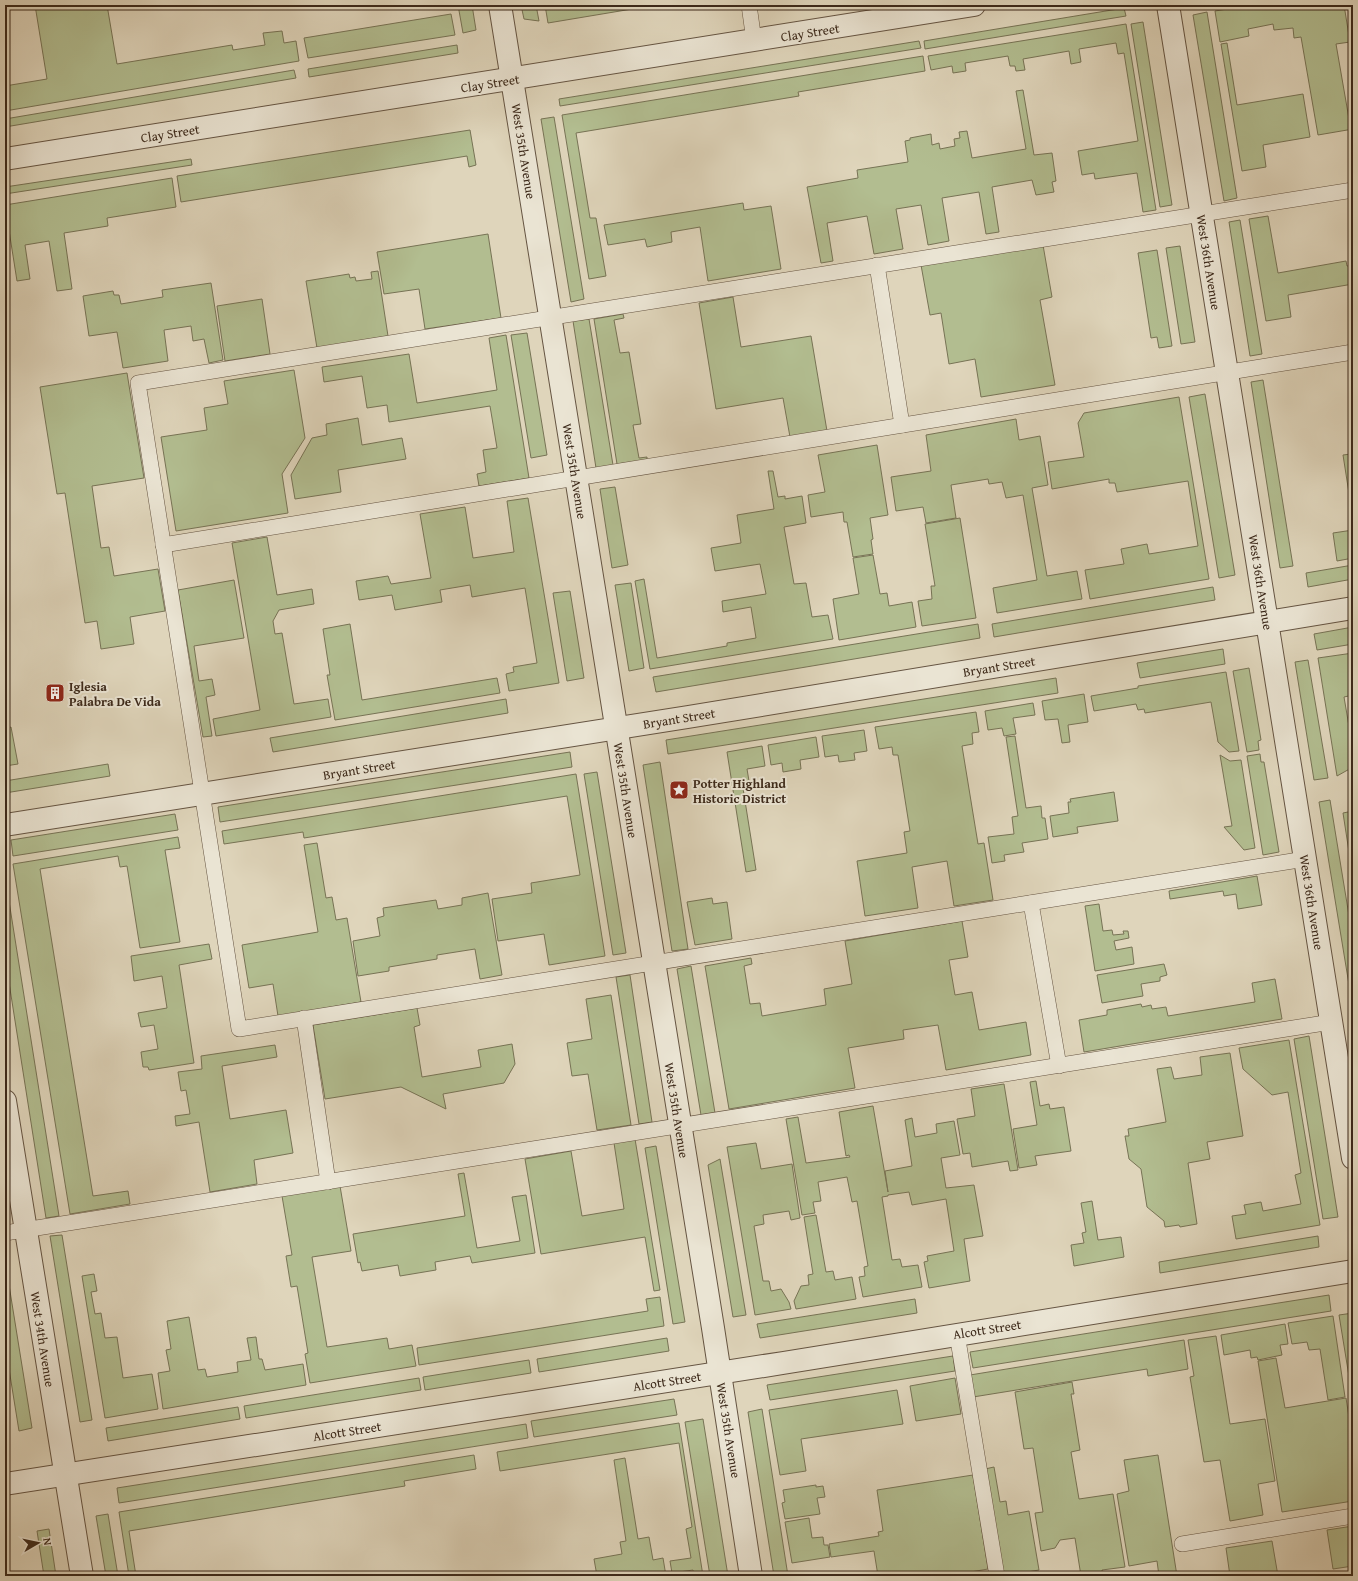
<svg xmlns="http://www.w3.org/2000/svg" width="1358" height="1581" font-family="'Gentium Book Plus',serif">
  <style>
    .grass { fill: #b2bd90; stroke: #777355 }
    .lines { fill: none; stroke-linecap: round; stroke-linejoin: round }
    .service-casing { stroke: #655442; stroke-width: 16 }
    .minor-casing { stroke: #655442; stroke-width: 24 }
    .service { stroke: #eae4d3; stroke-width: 15 }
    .minor { stroke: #eae4d3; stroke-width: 22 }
    .labels { text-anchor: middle; stroke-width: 4; stroke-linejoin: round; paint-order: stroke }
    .street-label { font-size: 13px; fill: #3c291a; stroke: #eae4d3 }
    .poi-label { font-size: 13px; font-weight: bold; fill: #3c291a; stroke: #eae4d3; text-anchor: start }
  </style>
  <rect width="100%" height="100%" fill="#dfd5bb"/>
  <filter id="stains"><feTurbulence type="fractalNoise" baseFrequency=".005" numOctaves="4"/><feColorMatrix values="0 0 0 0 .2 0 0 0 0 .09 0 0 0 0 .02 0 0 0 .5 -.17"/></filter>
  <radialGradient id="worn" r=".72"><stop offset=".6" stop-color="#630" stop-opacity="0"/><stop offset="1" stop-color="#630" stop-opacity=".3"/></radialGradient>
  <g class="grass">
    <path d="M 35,5 L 107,5 L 117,64 L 232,45 L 233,50 L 265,45 L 263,33 L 282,31 L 284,43 L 296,41 L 299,61 L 5,111 L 5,86 L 47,79 Z"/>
    <path d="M 458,5 L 472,5 L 476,30 L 463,33 Z"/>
    <path d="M 521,5 L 536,5 L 539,21 L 524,19 Z"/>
    <path d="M 545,5 L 656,5 L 548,23 Z"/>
    <path d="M 1252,5 L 1344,5 L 1350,42 L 1336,44 L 1349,119 L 1353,119 L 1353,129 L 1318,135 L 1301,37 L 1294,38 L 1293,28 L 1274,30 L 1273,24 L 1248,29 L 1249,36 L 1220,42 L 1215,11 Z"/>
    <path d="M 1124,8 L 1126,16 L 925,49 L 924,41 Z"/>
    <path d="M 1207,12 L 1237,198 L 1224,201 L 1193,15 Z"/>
    <path d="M 451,14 L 455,35 L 308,58 L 304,38 Z"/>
    <path d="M 1143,22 L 1172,205 L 1160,207 L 1131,24 Z"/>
    <path d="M 1126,24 L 1156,210 L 1143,212 L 1137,173 L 1095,179 L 1094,173 L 1082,175 L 1078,151 L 1138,141 L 1124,53 L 1118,54 L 1116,43 L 1079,49 L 1081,62 L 1071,64 L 1069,51 L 1023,59 L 1025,70 L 1016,71 L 1015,66 L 1010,66 L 1008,56 L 965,63 L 966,71 L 953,73 L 952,66 L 931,70 L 928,56 Z"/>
    <path d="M 919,41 L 921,48 L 560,106 L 559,99 Z"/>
    <path d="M 1227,43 L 1237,105 L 1303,94 L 1310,137 L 1263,145 L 1266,167 L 1242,171 L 1221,44 Z"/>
    <path d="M 457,45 L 458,53 L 309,77 L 308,69 Z"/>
    <path d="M 923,56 L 925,71 L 798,92 L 799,96 L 576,133 L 590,218 L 596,218 L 606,276 L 589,279 L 562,115 Z"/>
    <path d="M 294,70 L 296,78 L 5,127 L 5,119 Z"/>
    <path d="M 1023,90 L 1034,155 L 1052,153 L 1056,181 L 1052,182 L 1054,192 L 1036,195 L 1032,180 L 992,187 L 999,232 L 986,234 L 979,192 L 942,198 L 949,241 L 928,245 L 921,205 L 896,209 L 903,249 L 874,254 L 867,216 L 827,223 L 833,261 L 821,263 L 807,187 L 858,178 L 857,170 L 908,162 L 905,141 L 910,140 L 910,138 L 931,134 L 932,145 L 939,143 L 940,149 L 955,146 L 954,139 L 960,138 L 959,132 L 967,131 L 972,158 L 1026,149 L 1016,91 Z"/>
    <path d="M 554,117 L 584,299 L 571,302 L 541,119 Z"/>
    <path d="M 470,130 L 476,165 L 469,167 L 467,156 L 181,202 L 177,176 Z"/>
    <path d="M 191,159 L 192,165 L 5,194 L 5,187 Z"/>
    <path d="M 172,178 L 176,207 L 107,218 L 108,226 L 64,233 L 72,289 L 57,291 L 49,241 L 25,245 L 30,279 L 17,281 L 8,224 L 5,225 L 5,205 Z"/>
    <path d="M 743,203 L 744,210 L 771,206 L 781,269 L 708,281 L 700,227 L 671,232 L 672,242 L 647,247 L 645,239 L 608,245 L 604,225 Z"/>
    <path d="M 1268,216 L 1278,273 L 1346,261 L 1347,266 L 1353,266 L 1353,284 L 1288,295 L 1291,317 L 1266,321 L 1249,219 Z"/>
    <path d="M 1240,220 L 1262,354 L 1250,356 L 1229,222 Z"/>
    <path d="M 488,234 L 501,318 L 425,329 L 419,289 L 384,294 L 377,252 Z"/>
    <path d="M 1043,245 L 1052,297 L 1040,300 L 1055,385 L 981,397 L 975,359 L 949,364 L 941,313 L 930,315 L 921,265 Z"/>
    <path d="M 1180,246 L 1195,342 L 1181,344 L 1166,248 Z"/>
    <path d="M 1157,250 L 1172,346 L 1159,348 L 1157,337 L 1151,338 L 1138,253 Z"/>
    <path d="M 378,271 L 388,336 L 317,348 L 306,281 L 349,274 L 350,278 L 355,277 L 356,281 L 372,279 L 371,272 Z"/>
    <path d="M 211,283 L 223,360 L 209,363 L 204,339 L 193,341 L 191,326 L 164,330 L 168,361 L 123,368 L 117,332 L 89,336 L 83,296 L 113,291 L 114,295 L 119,295 L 121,304 L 163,297 L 162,290 Z"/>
    <path d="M 733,297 L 741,347 L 811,336 L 827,431 L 790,437 L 783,398 L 716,409 L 699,303 Z"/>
    <path d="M 262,299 L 270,354 L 225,361 L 217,306 Z"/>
    <path d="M 623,314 L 624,318 L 614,320 L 620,353 L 629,352 L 641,424 L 633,425 L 639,458 L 647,457 L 647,460 L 617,464 L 594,319 Z"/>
    <path d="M 589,319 L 613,465 L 596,468 L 573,321 Z"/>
    <path d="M 527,333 L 547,455 L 531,458 L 511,335 Z"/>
    <path d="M 506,335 L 529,478 L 479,486 L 477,474 L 486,472 L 483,450 L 497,448 L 490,406 L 389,422 L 387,405 L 367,408 L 362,376 L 324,382 L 322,367 L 409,354 L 417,403 L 497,390 L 489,338 Z"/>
    <path d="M 294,370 L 305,438 L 282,474 L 288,513 L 176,531 L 161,437 L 207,430 L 204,408 L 228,404 L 224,381 Z"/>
    <path d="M 127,373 L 144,478 L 92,486 L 101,548 L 109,547 L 114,576 L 158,569 L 165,611 L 130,617 L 134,644 L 101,649 L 97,621 L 85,623 L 65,493 L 57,494 L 40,387 Z"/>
    <path d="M 1263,380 L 1293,566 L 1280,568 L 1251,382 Z"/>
    <path d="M 1205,394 L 1235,575 L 1219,578 L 1189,397 Z"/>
    <path d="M 1179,397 L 1209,579 L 1090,599 L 1085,570 L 1124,564 L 1121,549 L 1147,544 L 1149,554 L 1198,546 L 1188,481 L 1117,492 L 1115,483 L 1109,483 L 1109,479 L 1052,489 L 1048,462 L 1084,457 L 1078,423 L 1084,413 Z"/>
    <path d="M 358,418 L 362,445 L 402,438 L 406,459 L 338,470 L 341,492 L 295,499 L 291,475 L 312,438 L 327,435 L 326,424 Z"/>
    <path d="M 1016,419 L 1019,440 L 1040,436 L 1048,485 L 1032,488 L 1047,576 L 1077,571 L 1082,599 L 997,613 L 993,588 L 1037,580 L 1023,495 L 1006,498 L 1002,482 L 989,484 L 988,479 L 951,485 L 956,518 L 926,523 L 923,507 L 896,511 L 891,477 L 931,471 L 926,435 Z"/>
    <path d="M 877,445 L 888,515 L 870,518 L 873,539 L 871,540 L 873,554 L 853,557 L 847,522 L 844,522 L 843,512 L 811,517 L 808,495 L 825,492 L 818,455 Z"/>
    <path d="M 1351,454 L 1353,463 L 1353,519 L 1343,455 Z"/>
    <path d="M 768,471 L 773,471 L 778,497 L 785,496 L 785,499 L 802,496 L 806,523 L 784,527 L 794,584 L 806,583 L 812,617 L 828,615 L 833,639 L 650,669 L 635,581 L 644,579 L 657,658 L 727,646 L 727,643 L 756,638 L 751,607 L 723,612 L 722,601 L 766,594 L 760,564 L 715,571 L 711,548 L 741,543 L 737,515 L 774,509 Z"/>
    <path d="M 615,487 L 628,565 L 612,568 L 600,489 Z"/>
    <path d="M 528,498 L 559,683 L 509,691 L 506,674 L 514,672 L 513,667 L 537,663 L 525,588 L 472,597 L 470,585 L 440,590 L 442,602 L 395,610 L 392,595 L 359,600 L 356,581 L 388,576 L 391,584 L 431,578 L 420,514 L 465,507 L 473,558 L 514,552 L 507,501 Z"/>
    <path d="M 960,518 L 976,618 L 922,626 L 918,601 L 932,599 L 931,586 L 935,586 L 925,524 Z"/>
    <path d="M 1353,530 L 1353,558 L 1337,561 L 1333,533 Z"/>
    <path d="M 267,537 L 277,595 L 312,589 L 314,604 L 279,610 L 273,621 L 275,634 L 282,633 L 294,704 L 328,699 L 331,717 L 216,736 L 213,719 L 260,710 L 232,543 Z"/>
    <path d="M 873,555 L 880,594 L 887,593 L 889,606 L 912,602 L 916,627 L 839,640 L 833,599 L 859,594 L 853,558 Z"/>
    <path d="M 1353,565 L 1353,579 L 1308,587 L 1306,573 Z"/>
    <path d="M 234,580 L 244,638 L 194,646 L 199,681 L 212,679 L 215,695 L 206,697 L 212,736 L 203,737 L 178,590 Z"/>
    <path d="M 631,583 L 644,668 L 629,671 L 615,585 Z"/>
    <path d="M 1213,587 L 1215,600 L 994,637 L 992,624 Z"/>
    <path d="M 570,591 L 584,678 L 567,681 L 553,593 Z"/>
    <path d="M 350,624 L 362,700 L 497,678 L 500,693 L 335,720 L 327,675 L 330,675 L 323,629 Z"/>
    <path d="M 978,624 L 980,638 L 656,692 L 653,677 Z"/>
    <path d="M 1353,627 L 1353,644 L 1317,650 L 1314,634 Z"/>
    <path d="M 1223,649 L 1225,664 L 1140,678 L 1137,663 Z"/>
    <path d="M 1353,653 L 1353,695 L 1344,697 L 1353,750 L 1353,767 L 1337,776 L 1318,658 Z"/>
    <path d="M 1308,660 L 1328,778 L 1314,780 L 1295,662 Z"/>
    <path d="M 1249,668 L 1261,740 L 1258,741 L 1259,750 L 1247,752 L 1233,671 Z"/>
    <path d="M 1226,672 L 1239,751 L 1229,752 L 1218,742 L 1211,702 L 1145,713 L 1144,709 L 1138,710 L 1136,704 L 1094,711 L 1091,696 L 1138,688 L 1138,686 Z"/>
    <path d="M 1056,678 L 1058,693 L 668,754 L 666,740 Z"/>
    <path d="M 1084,694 L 1088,722 L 1068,725 L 1070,742 L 1062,743 L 1058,719 L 1045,720 L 1042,701 Z"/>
    <path d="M 506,699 L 508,713 L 273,752 L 270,738 Z"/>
    <path d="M 1033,703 L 1035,715 L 1013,718 L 1016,734 L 1004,736 L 1002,728 L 988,730 L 985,711 Z"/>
    <path d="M 976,712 L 979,732 L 972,733 L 973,744 L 962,746 L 978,844 L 984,843 L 993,900 L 954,906 L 947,861 L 912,867 L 918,908 L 865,916 L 857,861 L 907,853 L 904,832 L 910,831 L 898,755 L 893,755 L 892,747 L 879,749 L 875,727 Z"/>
    <path d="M 11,727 L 18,764 L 5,766 L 5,729 Z"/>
    <path d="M 864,730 L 867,751 L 854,753 L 855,760 L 839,762 L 838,755 L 825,757 L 822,736 Z"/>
    <path d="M 1015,736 L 1026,808 L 1041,806 L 1042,818 L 1045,818 L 1048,839 L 1022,843 L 1024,852 L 1004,855 L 1005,861 L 992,863 L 988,837 L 1014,834 L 1012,817 L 1018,816 L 1006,737 Z"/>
    <path d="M 816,737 L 819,757 L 800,760 L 801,769 L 783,772 L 782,763 L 771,765 L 768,745 Z"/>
    <path d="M 762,746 L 765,766 L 747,769 L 749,781 L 742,782 L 756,870 L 746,872 L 727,752 Z"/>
    <path d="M 570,752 L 572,767 L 220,822 L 218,807 Z"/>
    <path d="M 1260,754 L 1261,762 L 1264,762 L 1279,852 L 1263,855 L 1247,756 Z"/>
    <path d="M 1220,755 L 1230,761 L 1241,760 L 1255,848 L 1244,850 L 1224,827 L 1232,826 Z"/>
    <path d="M 660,762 L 688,949 L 672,951 L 643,765 Z"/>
    <path d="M 108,764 L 110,776 L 5,793 L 5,781 Z"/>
    <path d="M 597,772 L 626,953 L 613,955 L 584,774 Z"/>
    <path d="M 576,774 L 605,956 L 549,965 L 544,934 L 498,941 L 492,899 L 532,893 L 531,883 L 580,875 L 567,796 L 304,838 L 303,832 L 224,844 L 222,831 Z"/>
    <path d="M 1114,792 L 1118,821 L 1077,827 L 1078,833 L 1053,837 L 1050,816 L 1069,813 L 1068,802 L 1071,802 L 1070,799 Z"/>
    <path d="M 1330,800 L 1353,940 L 1352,1003 L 1319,802 Z"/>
    <path d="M 1353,811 L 1353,851 L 1349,852 L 1343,813 Z"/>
    <path d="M 175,814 L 178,830 L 13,856 L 11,840 Z"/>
    <path d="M 178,837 L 180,848 L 165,850 L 180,942 L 140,948 L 127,866 L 120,867 L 118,856 L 40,869 L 93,1196 L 128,1191 L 130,1204 L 70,1214 L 13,864 Z"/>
    <path d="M 317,843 L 326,898 L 332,897 L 336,920 L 347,918 L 361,1002 L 278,1016 L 273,984 L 249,988 L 242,945 L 318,932 L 304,845 Z"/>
    <path d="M 5,876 L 59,1216 L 46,1218 L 5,957 Z"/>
    <path d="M 1257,876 L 1262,905 L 1238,909 L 1236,894 L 1224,896 L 1223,891 L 1170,899 L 1169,891 Z"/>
    <path d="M 488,893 L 502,975 L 480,979 L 475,949 L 437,955 L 437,959 L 389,967 L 389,971 L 358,976 L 353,941 L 380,936 L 377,918 L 384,916 L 383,908 L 436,900 L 438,909 L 462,905 L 462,898 Z"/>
    <path d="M 712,898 L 713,904 L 727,902 L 732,939 L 695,945 L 687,902 Z"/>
    <path d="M 1099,904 L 1103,931 L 1112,930 L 1113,935 L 1124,934 L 1123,931 L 1128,931 L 1129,938 L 1114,941 L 1116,950 L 1132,947 L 1134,964 L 1095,971 L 1085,906 Z"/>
    <path d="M 962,921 L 968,957 L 949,960 L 955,995 L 972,992 L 979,1030 L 1026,1022 L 1031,1055 L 946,1070 L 938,1025 L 903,1030 L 904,1039 L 848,1048 L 855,1088 L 729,1109 L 705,966 L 751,958 L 752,964 L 744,966 L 750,1004 L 760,1003 L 762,1016 L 826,1005 L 824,989 L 852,984 L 845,941 Z"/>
    <path d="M 209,944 L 212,959 L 179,965 L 194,1063 L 149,1070 L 148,1067 L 143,1067 L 141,1052 L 158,1049 L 154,1025 L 141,1027 L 138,1013 L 167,1008 L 162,976 L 134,981 L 131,956 Z"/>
    <path d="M 1164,964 L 1167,975 L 1160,977 L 1160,981 L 1141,984 L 1143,996 L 1102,1003 L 1097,975 Z"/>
    <path d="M 691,966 L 715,1113 L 701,1115 L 677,969 Z"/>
    <path d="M 630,975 L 652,1122 L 639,1124 L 616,977 Z"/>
    <path d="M 1275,979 L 1282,1019 L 1084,1052 L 1079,1020 L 1107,1015 L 1107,1010 L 1141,1004 L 1142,1007 L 1151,1005 L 1152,1009 L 1166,1007 L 1168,1016 L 1255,1002 L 1252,983 Z"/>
    <path d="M 611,995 L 631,1125 L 597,1130 L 588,1074 L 572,1076 L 567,1043 L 592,1039 L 586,999 Z"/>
    <path d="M 417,1008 L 420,1025 L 414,1027 L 422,1077 L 481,1067 L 478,1050 L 512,1044 L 515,1064 L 504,1083 L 443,1094 L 446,1109 L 401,1087 L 325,1099 L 313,1025 Z"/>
    <path d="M 1309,1036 L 1338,1217 L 1323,1219 L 1294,1039 Z"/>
    <path d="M 1289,1040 L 1320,1225 L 1236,1239 L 1232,1216 L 1246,1214 L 1244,1205 L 1261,1202 L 1263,1211 L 1301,1204 L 1295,1175 L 1301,1173 L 1288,1092 L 1272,1095 L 1243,1069 L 1239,1048 Z"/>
    <path d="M 275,1045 L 277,1057 L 222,1066 L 230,1119 L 286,1110 L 293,1153 L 254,1160 L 257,1184 L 210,1192 L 199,1122 L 176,1126 L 175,1116 L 190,1114 L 186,1090 L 181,1091 L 178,1072 L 202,1069 L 201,1056 Z"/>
    <path d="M 1230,1053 L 1243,1136 L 1207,1142 L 1210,1159 L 1188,1163 L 1197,1224 L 1180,1227 L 1179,1225 L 1165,1227 L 1164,1221 L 1147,1207 L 1141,1169 L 1129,1159 L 1125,1136 L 1129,1136 L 1128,1129 L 1166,1122 L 1157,1069 L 1171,1067 L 1174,1079 L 1202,1075 L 1200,1057 Z"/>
    <path d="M 1036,1081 L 1040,1106 L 1049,1104 L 1050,1109 L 1064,1107 L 1071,1151 L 1035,1156 L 1037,1165 L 1019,1168 L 1013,1129 L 1037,1125 L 1030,1082 Z"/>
    <path d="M 1004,1084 L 1018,1170 L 1010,1171 L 1008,1161 L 972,1167 L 970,1153 L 963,1154 L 957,1119 L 975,1116 L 971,1089 Z"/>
    <path d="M 873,1106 L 888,1192 L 885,1171 L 912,1166 L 905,1120 L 912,1118 L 915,1137 L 937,1133 L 936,1124 L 954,1121 L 960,1155 L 941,1158 L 946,1188 L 974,1185 L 983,1236 L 964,1239 L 970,1281 L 929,1288 L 924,1262 L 928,1261 L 927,1256 L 954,1251 L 946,1199 L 912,1205 L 909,1192 L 888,1195 L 888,1196 L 882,1197 L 892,1260 L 900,1259 L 902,1267 L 918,1265 L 922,1287 L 863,1297 L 859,1277 L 865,1276 L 864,1267 L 868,1266 L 857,1201 L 852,1202 L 847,1177 L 818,1182 L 821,1201 L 813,1202 L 815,1213 L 802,1215 L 786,1119 L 798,1117 L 806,1163 L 850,1157 L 849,1155 L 846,1156 L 839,1112 Z"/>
    <path d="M 635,1139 L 660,1290 L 654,1291 L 645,1237 L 541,1254 L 525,1159 L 571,1151 L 582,1216 L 624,1209 L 614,1143 Z"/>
    <path d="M 756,1143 L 761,1169 L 792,1164 L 800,1218 L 791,1220 L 789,1211 L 763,1215 L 764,1224 L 754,1226 L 763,1281 L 769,1281 L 771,1291 L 781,1289 L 789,1302 L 791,1309 L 755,1315 L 727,1147 Z"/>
    <path d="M 656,1146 L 685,1322 L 673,1324 L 645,1148 Z"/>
    <path d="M 720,1159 L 746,1315 L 733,1317 L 708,1165 Z"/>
    <path d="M 464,1173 L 477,1248 L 520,1241 L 512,1197 L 526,1195 L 535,1253 L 472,1263 L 470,1256 L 435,1262 L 436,1270 L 400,1276 L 398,1265 L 362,1271 L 360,1262 L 358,1263 L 353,1234 L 465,1216 L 458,1174 Z"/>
    <path d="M 340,1186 L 351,1251 L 312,1257 L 327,1347 L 387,1338 L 389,1349 L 412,1345 L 416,1366 L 310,1383 L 305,1354 L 308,1353 L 297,1286 L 291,1287 L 286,1256 L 292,1255 L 282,1196 Z"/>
    <path d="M 1092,1201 L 1098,1240 L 1121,1237 L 1124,1257 L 1074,1266 L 1071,1245 L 1084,1243 L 1082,1233 L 1086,1232 L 1081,1203 Z"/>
    <path d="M 816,1215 L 826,1272 L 833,1271 L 835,1280 L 852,1277 L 856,1299 L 796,1309 L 794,1301 L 801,1286 L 809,1285 L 808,1275 L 813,1274 L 804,1217 Z"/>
    <path d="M 62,1235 L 92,1420 L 80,1422 L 50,1236 Z"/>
    <path d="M 1318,1236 L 1319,1247 L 1160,1273 L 1159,1262 Z"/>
    <path d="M 5,1260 L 32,1428 L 19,1431 L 5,1344 Z"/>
    <path d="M 94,1274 L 97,1291 L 91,1292 L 95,1314 L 101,1313 L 105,1338 L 117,1337 L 123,1378 L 152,1374 L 158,1409 L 105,1418 L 82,1276 Z"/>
    <path d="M 1329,1295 L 1331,1311 L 973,1368 L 970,1352 Z"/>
    <path d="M 660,1297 L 664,1326 L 419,1365 L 417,1348 L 648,1311 L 646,1299 Z"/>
    <path d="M 915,1299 L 917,1313 L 760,1338 L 757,1324 Z"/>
    <path d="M 1353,1313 L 1353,1401 L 1339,1315 Z"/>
    <path d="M 1333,1316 L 1345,1397 L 1328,1400 L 1320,1349 L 1309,1350 L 1307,1342 L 1292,1344 L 1288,1323 Z"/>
    <path d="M 189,1317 L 198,1370 L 205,1369 L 207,1377 L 238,1372 L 237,1362 L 251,1360 L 247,1338 L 256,1337 L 259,1359 L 262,1359 L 265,1370 L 303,1364 L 306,1385 L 163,1409 L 158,1373 L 170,1371 L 166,1350 L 171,1349 L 167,1321 Z"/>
    <path d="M 1285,1324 L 1288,1344 L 1280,1345 L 1282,1355 L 1258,1360 L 1257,1357 L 1251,1358 L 1250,1350 L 1224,1355 L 1221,1335 Z"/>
    <path d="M 1216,1336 L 1230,1424 L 1265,1419 L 1275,1481 L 1258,1484 L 1263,1515 L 1230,1521 L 1220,1460 L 1204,1462 L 1190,1377 L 1194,1376 L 1188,1340 Z"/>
    <path d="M 667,1338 L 669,1351 L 539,1372 L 537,1359 Z"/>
    <path d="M 1184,1340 L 1188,1369 L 1148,1376 L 1147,1369 L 973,1397 L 970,1375 Z"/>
    <path d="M 953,1356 L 955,1371 L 770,1400 L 767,1385 Z"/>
    <path d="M 1276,1358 L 1285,1408 L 1346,1398 L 1353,1443 L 1353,1501 L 1282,1512 L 1258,1361 Z"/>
    <path d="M 529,1360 L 531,1373 L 425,1390 L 423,1377 Z"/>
    <path d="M 419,1378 L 421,1390 L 246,1418 L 244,1406 Z"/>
    <path d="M 955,1378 L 961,1414 L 916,1421 L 910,1386 Z"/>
    <path d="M 1072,1382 L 1074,1394 L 1071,1394 L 1080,1450 L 1071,1452 L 1079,1499 L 1113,1494 L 1125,1567 L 1102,1570 L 1103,1576 L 1081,1576 L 1075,1538 L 1060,1540 L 1055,1548 L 1041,1551 L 1035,1513 L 1043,1512 L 1033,1448 L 1024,1449 L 1015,1392 Z"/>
    <path d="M 897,1390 L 903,1424 L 801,1439 L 806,1471 L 780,1475 L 769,1410 Z"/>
    <path d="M 674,1399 L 677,1415 L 534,1437 L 531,1421 Z"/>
    <path d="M 238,1407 L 240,1419 L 108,1441 L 106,1428 Z"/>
    <path d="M 762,1409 L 788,1576 L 774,1576 L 748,1412 Z"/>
    <path d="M 703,1419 L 728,1576 L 710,1576 L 685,1422 Z"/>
    <path d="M 679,1423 L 703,1576 L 694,1576 L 693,1570 L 672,1573 L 670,1561 L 691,1558 L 686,1529 L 692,1527 L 679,1443 L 500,1471 L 497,1452 Z"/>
    <path d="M 526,1424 L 528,1438 L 119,1503 L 117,1488 Z"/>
    <path d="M 474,1455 L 476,1469 L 404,1481 L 405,1486 L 129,1531 L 136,1576 L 129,1576 L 119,1512 Z"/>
    <path d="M 1158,1455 L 1177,1576 L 1159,1576 L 1157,1561 L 1129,1566 L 1117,1494 L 1129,1491 L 1124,1460 Z"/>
    <path d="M 625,1458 L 638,1539 L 649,1537 L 653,1560 L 663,1558 L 666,1576 L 597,1576 L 594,1559 L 622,1554 L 620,1542 L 626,1541 L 614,1460 Z"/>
    <path d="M 994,1467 L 1000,1502 L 1006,1501 L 1008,1515 L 1029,1511 L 1039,1570 L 1003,1576 L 985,1469 Z"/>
    <path d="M 973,1475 L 988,1569 L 947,1576 L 878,1576 L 874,1551 L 831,1557 L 829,1544 L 879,1536 L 878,1532 L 883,1531 L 877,1490 Z"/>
    <path d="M 816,1485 L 816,1487 L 823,1486 L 825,1497 L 817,1498 L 820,1514 L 785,1519 L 782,1503 L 785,1502 L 783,1490 Z"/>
    <path d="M 108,1514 L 118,1576 L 106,1576 L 96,1516 Z"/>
    <path d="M 809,1518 L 812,1538 L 823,1537 L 824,1545 L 828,1545 L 830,1557 L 792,1563 L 785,1522 Z"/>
    <path d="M 1353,1526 L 1353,1566 L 1333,1569 L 1327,1530 Z"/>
    <path d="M 49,1529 L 56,1576 L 44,1576 L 37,1531 Z"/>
    <path d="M 1272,1541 L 1278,1576 L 1230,1576 L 1226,1548 Z"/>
  </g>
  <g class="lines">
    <g class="service-casing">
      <g id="service">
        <path d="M 749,5 L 754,41"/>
        <path d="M 877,265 L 902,425"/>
        <path d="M 163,545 L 1353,352"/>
        <path d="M 1305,859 L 239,1029 L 138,383 L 1353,190"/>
        <path d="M 1031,903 L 1059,1066"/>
        <path d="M 304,1018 L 328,1182"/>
        <path d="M 5,1233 L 1331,1022"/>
        <path d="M 957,1334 L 997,1576"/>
        <path d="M 1182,1544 L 1353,1516"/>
      </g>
    </g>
    <g class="minor-casing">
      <g id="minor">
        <path d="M 500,5 L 713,1328 L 751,1576"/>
        <path d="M 1168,5 L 1353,1158"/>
        <path d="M 5,159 L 974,5"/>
        <path d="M 5,825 L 688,717 L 1353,608"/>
        <path d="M 5,1101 L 82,1576"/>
        <path d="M 5,1484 L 783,1363 L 1353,1271"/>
      </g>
    </g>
    <use href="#service" class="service"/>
    <use href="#minor" class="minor"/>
  </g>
  <defs>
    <g id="building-square" transform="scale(1)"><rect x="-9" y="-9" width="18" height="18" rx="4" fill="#8f2418" stroke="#eae4d3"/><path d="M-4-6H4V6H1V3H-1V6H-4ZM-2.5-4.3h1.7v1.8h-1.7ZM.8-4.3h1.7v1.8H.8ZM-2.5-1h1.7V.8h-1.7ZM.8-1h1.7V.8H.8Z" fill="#fff"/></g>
    <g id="sight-square" transform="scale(1)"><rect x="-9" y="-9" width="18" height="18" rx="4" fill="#8f2418" stroke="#eae4d3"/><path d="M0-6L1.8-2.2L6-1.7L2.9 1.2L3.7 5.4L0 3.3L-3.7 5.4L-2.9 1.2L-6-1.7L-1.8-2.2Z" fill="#fff"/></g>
  </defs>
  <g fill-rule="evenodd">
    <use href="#building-square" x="55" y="693"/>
    <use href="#sight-square" x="679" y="790"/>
  </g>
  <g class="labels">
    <g class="street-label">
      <text transform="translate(810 32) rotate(-9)" y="5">Clay Street</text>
      <text transform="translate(490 83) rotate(-9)" y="5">Clay Street</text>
      <text transform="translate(170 133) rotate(-9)" y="5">Clay Street</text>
      <text transform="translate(524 151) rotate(81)" y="5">West 35th Avenue</text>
      <text transform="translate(1209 262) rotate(81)" y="5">West 36th Avenue</text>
      <text transform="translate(575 471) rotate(81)" y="5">West 35th Avenue</text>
      <text transform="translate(1261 582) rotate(81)" y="5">West 36th Avenue</text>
      <text transform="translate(999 666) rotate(-9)" y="5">Bryant Street</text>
      <text transform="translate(679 718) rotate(-9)" y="5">Bryant Street</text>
      <text transform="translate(359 769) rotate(-9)" y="5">Bryant Street</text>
      <text transform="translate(626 790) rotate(81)" y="5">West 35th Avenue</text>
      <text transform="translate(1312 902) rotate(81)" y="5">West 36th Avenue</text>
      <text transform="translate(677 1110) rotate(81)" y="5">West 35th Avenue</text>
      <text transform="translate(987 1329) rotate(-9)" y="5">Alcott Street</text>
      <text transform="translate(43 1339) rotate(81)" y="5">West 34th Avenue</text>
      <text transform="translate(667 1381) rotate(-9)" y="5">Alcott Street</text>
      <text transform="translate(729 1430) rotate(81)" y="5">West 35th Avenue</text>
      <text transform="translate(347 1431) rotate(-9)" y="5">Alcott Street</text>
    </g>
    <g class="poi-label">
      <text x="69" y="691">Iglesia<tspan x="69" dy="15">Palabra De Vida</tspan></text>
      <text x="693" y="788">Potter Highland<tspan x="693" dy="15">Historic District</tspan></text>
    </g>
  </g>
  <rect width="1358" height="1581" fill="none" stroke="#dfd5bb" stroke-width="20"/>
  <rect x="6" y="6" width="1346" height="1569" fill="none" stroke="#3c291a" stroke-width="2"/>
  <rect x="10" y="10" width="1338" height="1561" fill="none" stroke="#3c291a"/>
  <g transform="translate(38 1543) rotate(81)" stroke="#eae4d3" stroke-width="3" paint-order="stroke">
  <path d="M0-3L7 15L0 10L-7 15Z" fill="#3c291a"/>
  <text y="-6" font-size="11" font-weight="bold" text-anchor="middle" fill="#3c291a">N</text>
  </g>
  <rect width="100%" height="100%" filter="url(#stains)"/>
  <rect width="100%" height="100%" fill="url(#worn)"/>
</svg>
